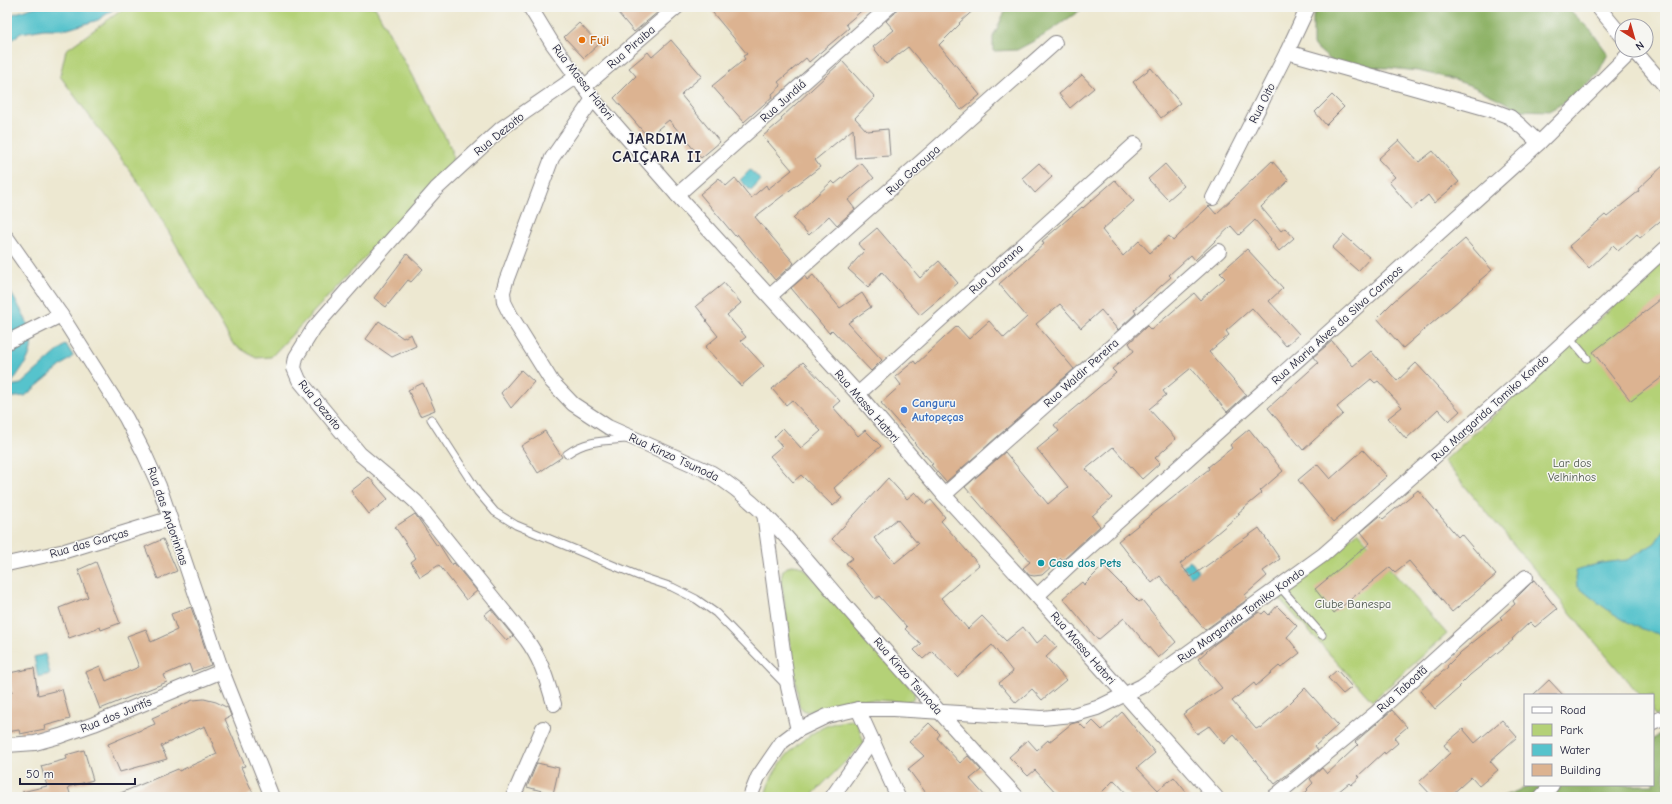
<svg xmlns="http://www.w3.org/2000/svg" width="1672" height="804" font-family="'Comic Neue',sans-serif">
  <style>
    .green { fill: #b4d177; stroke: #6b7a59 }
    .forest { fill: #8fb368; stroke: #586a52 }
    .water { fill: #56c3cc; stroke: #3c7284 }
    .building { fill: #dcb391; fill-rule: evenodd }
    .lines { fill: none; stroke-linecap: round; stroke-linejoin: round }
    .service-casing { stroke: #888586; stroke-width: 9 }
    .minor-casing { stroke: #888586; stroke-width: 16 }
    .service { stroke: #fff; stroke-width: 7 }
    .minor { stroke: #fff; stroke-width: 14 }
    .food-dot { fill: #e8710a; stroke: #f6f6f2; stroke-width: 1.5 }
    .shop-dot { fill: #3f7fe0; stroke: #f6f6f2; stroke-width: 1.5 }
    .culture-dot { fill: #0f9aa8; stroke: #f6f6f2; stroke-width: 1.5 }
    .labels { text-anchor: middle; stroke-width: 3; stroke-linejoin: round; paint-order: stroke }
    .food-label { font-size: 12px; font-weight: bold; fill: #c56008; stroke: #f6f6f2; text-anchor: start }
    .street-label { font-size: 12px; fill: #22223b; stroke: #f6f6f2 }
    .shop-label { font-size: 12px; font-weight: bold; fill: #366cbe; stroke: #f6f6f2; text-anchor: start }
    .park-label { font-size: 12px; fill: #4e574d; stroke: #f6f6f2 }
    .culture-label { font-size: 12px; font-weight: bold; fill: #0d838f; stroke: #f6f6f2; text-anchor: start }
    .district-label { font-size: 16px; font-weight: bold; letter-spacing: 1px; fill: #22223b; stroke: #f6f6f2 }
  </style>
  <rect width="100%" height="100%" fill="#f6f6f2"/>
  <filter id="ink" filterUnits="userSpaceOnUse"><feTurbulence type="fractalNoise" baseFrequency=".025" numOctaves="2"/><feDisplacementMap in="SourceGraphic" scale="8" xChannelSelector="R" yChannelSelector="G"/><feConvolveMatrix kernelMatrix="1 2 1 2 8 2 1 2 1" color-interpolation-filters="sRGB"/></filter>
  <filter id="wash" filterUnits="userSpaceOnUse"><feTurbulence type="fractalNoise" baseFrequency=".012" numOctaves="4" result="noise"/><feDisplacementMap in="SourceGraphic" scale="16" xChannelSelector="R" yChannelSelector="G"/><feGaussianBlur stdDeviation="0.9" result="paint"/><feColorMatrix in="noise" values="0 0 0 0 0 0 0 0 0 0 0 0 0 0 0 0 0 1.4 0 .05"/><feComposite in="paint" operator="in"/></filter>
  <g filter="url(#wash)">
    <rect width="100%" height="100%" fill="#ede8d1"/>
    <g class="green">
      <path d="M 126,7 L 375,7 L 452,150 L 453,164 L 271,357 L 256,358 L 233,344 L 147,194 L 60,76 L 66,50 Z"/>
      <path d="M 1665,259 L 1665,708 L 1656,716 L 1653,712 L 1653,695 L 1639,695 L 1444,461 Z"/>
      <path d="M 1358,532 L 1447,634 L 1372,701 L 1277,596 Z"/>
      <path d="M 791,565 L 800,566 L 804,568 L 915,693 L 913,699 L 906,702 L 856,699 L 808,712 L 803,710 L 799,705 L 781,579 L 783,570 Z"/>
      <path d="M 856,719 L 864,743 L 811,796 L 765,797 C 770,768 799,738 826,726 C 835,722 846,721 856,719 Z"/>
    </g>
    <g class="forest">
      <path d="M 1007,7 L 1085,7 L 1043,36 L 1017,50 L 993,51 L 993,37 Z"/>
      <path d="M 1318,7 L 1567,7 L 1592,32 L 1608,54 L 1597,75 L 1572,98 L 1549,111 L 1521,110 L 1472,86 L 1445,77 L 1418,71 L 1390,68 L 1361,67 L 1334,63 L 1313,45 L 1313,17 Z"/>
      <path d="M 1665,732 L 1665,797 L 1501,797 L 1533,785 L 1653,785 L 1653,739 Z"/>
    </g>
    <g class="water">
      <path d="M 34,7 L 117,7 L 98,20 L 68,29 L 44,29 L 21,33 L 7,43 L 7,16 Z"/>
      <path d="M 750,170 L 761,180 L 751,191 L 740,180 Z"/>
      <path d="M 7,286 C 19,308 41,335 27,360 C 22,369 15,377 10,386 L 21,384 L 66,344 L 73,356 L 25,396 L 7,398 Z"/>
      <path d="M 1665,528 L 1665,635 C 1631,630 1603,607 1577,586 L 1575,570 L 1602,563 L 1627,560 L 1655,543 Z"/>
      <path d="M 1190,560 L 1198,571 L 1182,583 L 1174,573 Z"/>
      <path d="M 45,654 L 50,674 L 38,677 L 34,657 Z"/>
    </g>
    <g id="blocks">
      <g class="building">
        <path d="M 613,7 L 664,7 L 634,32 Z"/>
        <path d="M 708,7 L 866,7 L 846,24 L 849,28 L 809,62 L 806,58 L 778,82 L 781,86 L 772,94 L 773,96 L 744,122 L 712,86 L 745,59 L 743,56 L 747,54 Z"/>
        <path d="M 897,7 L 977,7 L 959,23 L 960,24 L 939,45 L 980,95 L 961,110 L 908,47 L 886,64 L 873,47 L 894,30 L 886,21 L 895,13 Z"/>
        <path d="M 579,23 L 599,44 L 584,58 L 564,37 Z"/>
        <path d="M 671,40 L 702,76 L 682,93 L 683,94 L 681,95 L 720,142 L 701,158 L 669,120 L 648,137 L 614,98 L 636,76 L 629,68 L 648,52 L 652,57 Z"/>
        <path d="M 842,61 L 875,97 L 855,118 L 867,131 L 888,129 L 890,156 L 855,158 L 853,129 L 815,160 L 820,167 L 755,217 L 794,263 L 775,280 L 737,234 L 735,236 L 700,194 L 719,178 L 726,186 L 735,178 L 751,198 L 766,185 L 768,189 L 792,170 L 763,136 L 782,120 L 781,118 Z"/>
        <path d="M 1151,68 L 1180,103 L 1161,118 L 1133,82 Z"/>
        <path d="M 1082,75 L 1094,88 L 1070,108 L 1059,94 Z"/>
        <path d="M 1332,95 L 1344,107 L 1326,125 L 1315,112 Z"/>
        <path d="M 1399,140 L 1419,162 L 1433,151 L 1459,182 L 1434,203 L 1428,195 L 1412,209 L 1389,182 L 1395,177 L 1378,159 Z"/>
        <path d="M 1272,161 L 1289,180 L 1261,207 L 1281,231 L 1285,228 L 1294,238 L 1279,251 L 1270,240 L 1271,239 L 1255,220 L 1239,235 L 1231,226 L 1195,260 L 1191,255 L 1169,275 L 1171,277 L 1134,310 L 1136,313 L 1118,330 L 1101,310 L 1081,328 L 1060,304 L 1036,324 L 1074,369 L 946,482 L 931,465 L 933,464 L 914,443 L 915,442 L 881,403 L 901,385 L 895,377 L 914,361 L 916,364 L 957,326 L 969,339 L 989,321 L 1004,338 L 1027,317 L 999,284 L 1044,244 L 1042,241 L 1082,207 L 1083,208 L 1115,180 L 1134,201 L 1102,230 L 1123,256 L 1139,241 L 1150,253 L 1169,236 L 1173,241 L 1209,206 L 1216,214 Z"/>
        <path d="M 861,163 L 874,178 L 848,200 L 855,209 L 837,225 L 829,216 L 809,235 L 793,218 L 832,181 L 835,184 Z"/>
        <path d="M 1039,163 L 1052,177 L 1035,193 L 1022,178 Z"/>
        <path d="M 1165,164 L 1184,186 L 1168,200 L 1148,179 Z"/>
        <path d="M 1665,164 L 1665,217 L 1640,238 L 1637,234 L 1618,251 L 1613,246 L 1589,268 L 1569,246 L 1605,215 L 1607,217 L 1639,191 L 1638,189 Z"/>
        <path d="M 877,228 L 920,278 L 939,261 L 958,283 L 920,315 L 882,272 L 868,287 L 848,269 L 864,251 L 858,244 Z"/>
        <path d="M 1344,235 L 1370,258 L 1358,271 L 1332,248 Z"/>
        <path d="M 1465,239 L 1492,270 L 1479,281 L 1480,282 L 1403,348 L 1377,318 L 1394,301 Z"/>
        <path d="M 1247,249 L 1283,288 L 1269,301 L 1299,334 L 1286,346 L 1252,308 L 1226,331 L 1229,335 L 1209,352 L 1246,395 L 1227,412 L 1191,368 L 1163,391 L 1166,395 L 1149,409 L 1176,439 L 1155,458 L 1160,463 L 1142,479 L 1113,447 L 1086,469 L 1112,498 L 1092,516 L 1100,526 L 1063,560 L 1061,558 L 1042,575 L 1034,576 L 1029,575 L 1023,568 L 1030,562 L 965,487 L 1005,452 L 1048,504 L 1068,487 L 1037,449 L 1059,431 L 1054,425 L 1116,373 L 1112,369 L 1134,351 L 1129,343 L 1147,326 L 1151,330 L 1194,293 L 1200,300 L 1225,278 L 1220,273 Z"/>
        <path d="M 407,254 L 423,269 L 411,282 L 408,280 L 386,307 L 374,298 Z"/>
        <path d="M 813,275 L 840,308 L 862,293 L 871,307 L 848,323 L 882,360 L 871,371 L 832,330 L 829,333 L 791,288 L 805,276 L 807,280 Z"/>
        <path d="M 724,283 L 741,303 L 727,315 L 746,337 L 741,341 L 764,366 L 741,386 L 705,347 L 718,336 L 706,321 L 707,320 L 696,306 Z"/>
        <path d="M 1665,296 L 1665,375 L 1631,401 L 1593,352 Z"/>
        <path d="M 379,321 L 403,338 L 411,334 L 416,346 L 392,357 L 366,339 Z"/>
        <path d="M 1332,341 L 1353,366 L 1371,351 L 1397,381 L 1416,363 L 1460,411 L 1449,421 L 1438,409 L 1406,439 L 1388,418 L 1402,407 L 1378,381 L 1375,383 L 1371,379 L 1337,407 L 1343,414 L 1303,450 L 1268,408 L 1318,363 L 1313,357 Z"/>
        <path d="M 803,362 L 840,401 L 833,407 L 858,436 L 865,430 L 881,446 L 834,488 L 842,498 L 833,506 L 801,475 L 793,482 L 770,456 L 782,446 L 774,437 L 783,428 L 801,448 L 821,431 L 792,400 L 786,405 L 772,389 Z"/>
        <path d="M 521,370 L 534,382 L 511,408 L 501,393 Z"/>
        <path d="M 423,383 L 435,410 L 420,416 L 408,390 Z"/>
        <path d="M 1249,429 L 1283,471 L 1260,491 L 1262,493 L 1238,513 L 1240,514 L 1180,564 L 1191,577 L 1259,528 L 1280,559 L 1263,571 L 1267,576 L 1245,595 L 1248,599 L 1205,630 L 1160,576 L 1152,583 L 1118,541 L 1209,469 L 1208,467 L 1232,448 L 1230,445 Z"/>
        <path d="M 545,431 L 562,457 L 538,473 L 521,446 Z"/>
        <path d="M 1363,450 L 1387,476 L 1333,522 L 1298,480 L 1317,464 L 1330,479 Z"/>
        <path d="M 369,477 L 388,499 L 369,514 L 351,491 Z"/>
        <path d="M 888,478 L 907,499 L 915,492 L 926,504 L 931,500 L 945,517 L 941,521 L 979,565 L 941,598 L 968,629 L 982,616 L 1006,641 L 1023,627 L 1036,644 L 1046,635 L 1057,647 L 1046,657 L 1066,680 L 1042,700 L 1032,689 L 1016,703 L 999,683 L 1013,672 L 992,645 L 957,677 L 932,651 L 923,659 L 914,650 L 921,644 L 905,629 L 907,627 L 879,596 L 875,599 L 846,563 L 853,558 L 832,539 ZM 897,519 L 918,544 L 895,563 L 874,538 Z"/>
        <path d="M 1418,490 L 1458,537 L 1461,534 L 1496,575 L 1452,612 L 1409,561 L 1395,572 L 1390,567 L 1334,613 L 1315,589 L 1370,543 L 1361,532 L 1380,516 L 1383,519 Z"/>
        <path d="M 415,514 L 437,546 L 439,544 L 440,546 L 452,565 L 454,563 L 477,591 L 466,600 L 439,565 L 420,577 L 411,562 L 416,558 L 395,527 Z"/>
        <path d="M 163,539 L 177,571 L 158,579 L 145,547 Z"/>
        <path d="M 96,562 L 120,623 L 101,630 L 100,627 L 69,638 L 59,608 L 88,597 L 78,570 Z"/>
        <path d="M 1103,566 L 1139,602 L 1142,600 L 1176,642 L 1158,658 L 1124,618 L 1098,640 L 1063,598 L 1082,582 L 1084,585 Z"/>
        <path d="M 1534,580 L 1557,609 L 1535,627 L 1530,622 L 1512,639 L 1513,640 L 1470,675 L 1458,687 L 1459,688 L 1435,709 L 1420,691 L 1448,667 L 1447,666 L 1461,652 L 1502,619 L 1500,617 L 1515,604 L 1513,601 Z"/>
        <path d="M 1277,606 L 1297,626 L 1287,637 L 1300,653 L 1281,668 L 1279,666 L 1256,686 L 1254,683 L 1232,701 L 1256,729 L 1260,727 L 1261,728 L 1288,705 L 1305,688 L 1338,725 L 1315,746 L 1318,750 L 1275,784 L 1234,735 L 1224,744 L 1209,726 L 1197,734 L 1183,714 L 1222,688 L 1198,659 L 1216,643 L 1259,612 L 1262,614 L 1265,611 L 1269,615 Z"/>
        <path d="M 191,607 L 211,665 L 192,672 L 189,664 L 164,675 L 167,682 L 100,709 L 86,672 L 100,666 L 106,681 L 139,667 L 127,636 L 146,629 L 151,642 L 177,630 L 171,614 Z"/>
        <path d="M 491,609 L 513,636 L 507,641 L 484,615 Z"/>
        <path d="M 34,668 L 38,695 L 62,689 L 70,719 L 44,726 L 45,729 L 20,734 L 19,730 L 7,732 L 7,693 L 12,692 L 9,673 Z"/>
        <path d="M 1337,670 L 1352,687 L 1343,694 L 1328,678 Z"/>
        <path d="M 1549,680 L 1563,695 L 1533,695 Z"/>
        <path d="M 204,699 L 216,702 L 228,708 L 231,716 L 225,719 L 245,766 L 241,767 L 253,793 L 245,797 L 111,797 L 178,769 L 179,771 L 217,754 L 205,726 L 161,746 L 167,759 L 120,772 L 108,744 L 155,724 L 152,718 L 193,700 Z"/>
        <path d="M 1392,710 L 1407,727 L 1394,738 L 1398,743 L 1385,754 L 1384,752 L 1358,776 L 1360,777 L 1351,785 L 1349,783 L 1332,797 L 1301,797 L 1308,790 L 1307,789 L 1313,783 L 1310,779 L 1322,768 L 1327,774 L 1358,745 L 1355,742 Z"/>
        <path d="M 1122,712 L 1155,753 L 1137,768 L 1158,790 L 1174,777 L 1190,797 L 1130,797 L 1114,780 L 1097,797 L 1060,797 L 1035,770 L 1028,776 L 1009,757 L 1028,740 L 1037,750 L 1048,740 L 1049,742 L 1071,724 L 1078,722 L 1085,729 L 1093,721 L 1102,730 Z"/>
        <path d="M 1502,720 L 1517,737 L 1490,761 L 1498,770 L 1479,786 L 1471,777 L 1449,797 L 1433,797 L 1419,782 L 1450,753 L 1444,745 L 1463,729 L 1475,743 Z"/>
        <path d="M 929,723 L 940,734 L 937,738 L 960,763 L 968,756 L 981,770 L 970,779 L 986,797 L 929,797 L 908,769 L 924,756 L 909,742 Z"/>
        <path d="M 84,750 L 93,780 L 68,787 L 71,797 L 23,797 L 22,792 L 47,786 L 41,766 L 67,759 L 66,755 Z"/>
        <path d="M 537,763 L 559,768 L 553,794 L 527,787 Z"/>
      </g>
    </g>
  </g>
  <g filter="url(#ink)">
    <use href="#blocks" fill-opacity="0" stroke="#888586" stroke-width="1"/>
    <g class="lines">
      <g class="service-casing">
        <g id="service">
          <path d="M 1569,337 L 1587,358"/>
          <path d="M 431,419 L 478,492 L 495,512 L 516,525 L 639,576 L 672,587 L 696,599 L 716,613 L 785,684"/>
          <path d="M 567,454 C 586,440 604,441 627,439"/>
          <path d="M 1280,587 L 1322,635"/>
        </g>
      </g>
      <g class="minor-casing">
        <g id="minor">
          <path d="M 530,7 L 552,43 L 593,99 L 677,195 L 858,394 L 944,495 L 1037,596 L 1216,797"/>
          <path d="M 1598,7 L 1622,36"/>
          <path d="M 1634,50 L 1665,86"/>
          <path d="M 1287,52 L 1492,110 L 1510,117 L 1522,127 L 1539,143"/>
          <path d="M 584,87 L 677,7"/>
          <path d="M 593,99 L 552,158 L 506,281 L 503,292 L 504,302 L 511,316 L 552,382 L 573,404 L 608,427 L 712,473 C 765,505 803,557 843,603 C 900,668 958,733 1017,797"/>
          <path d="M 677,195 L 889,7"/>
          <path d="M 1213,198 L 1287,52 L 1308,7"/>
          <path d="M 7,238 L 61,315 L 126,418 L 145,455 L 159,486 L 222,671 L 272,797"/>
          <path d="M 770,296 L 1055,43"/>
          <path d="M 7,342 L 61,315"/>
          <path d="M 858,394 L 1135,144"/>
          <path d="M 944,495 L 1219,251"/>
          <path d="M 764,513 L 788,687 L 798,730"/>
          <path d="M 7,564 L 65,551 L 169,519"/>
          <path d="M 1037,596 L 1072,563 L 1539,143 L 1633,50"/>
          <path d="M 554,704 C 546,678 542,661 526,639 L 416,502 L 396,484 L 360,454 L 299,380 L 294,368 L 296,357 L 314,328 L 436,189 L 502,128 L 576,77"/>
          <path d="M 858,709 L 898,797"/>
          <path d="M 1653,722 L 1665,717"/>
          <path d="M 7,745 L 35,743 L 60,736 L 94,724 L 222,671"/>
          <path d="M 513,797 L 543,728"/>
          <path d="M 750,797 L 758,777 L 782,742 L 798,730 L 827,716 L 858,709 L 893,709 L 1042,718 L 1073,715 L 1097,708 L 1142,686 L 1323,555 L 1543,361 L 1665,249"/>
          <path d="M 832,797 L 872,740"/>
          <path d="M 1274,797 L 1376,713 L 1526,577"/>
          <path d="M 1541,797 L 1552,785"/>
        </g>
      </g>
      <use href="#service" class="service"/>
      <use href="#minor" class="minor"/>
    </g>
  </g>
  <circle class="food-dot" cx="582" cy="40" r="4"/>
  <circle class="shop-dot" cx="904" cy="410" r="4"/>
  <circle class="culture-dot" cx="1041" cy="563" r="4"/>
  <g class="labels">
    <g class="food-label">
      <text x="590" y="44">Fuji</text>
    </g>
    <g class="street-label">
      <text transform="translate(631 47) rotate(-41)" y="4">Rua Piraiba</text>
      <text transform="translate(583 82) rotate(52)" y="4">Rua Massa Hatori</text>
      <text transform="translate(783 101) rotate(-42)" y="4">Rua Jundiá</text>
      <text transform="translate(1262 103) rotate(-63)" y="4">Rua Oito</text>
      <text transform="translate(499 134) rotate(-39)" y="4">Rua Dezoito</text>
      <text transform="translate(913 170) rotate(-42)" y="4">Rua Garoupa</text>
      <text transform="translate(996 269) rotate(-42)" y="4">Rua Ubarana</text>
      <text transform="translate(1337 325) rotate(-42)" y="4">Rua Maria Alves da Silva Campos</text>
      <text transform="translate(1081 373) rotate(-42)" y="4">Rua Waldir Pereira</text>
      <text transform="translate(320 405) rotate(51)" y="4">Rua Dezoito</text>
      <text transform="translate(867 406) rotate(49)" y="4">Rua Massa Hatori</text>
      <text transform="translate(1490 408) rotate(-42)" y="4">Rua Margarida Tomiko Kondo</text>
      <text transform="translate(674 457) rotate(25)" y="4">Rua Kinzo Tsunoda</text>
      <text transform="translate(168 516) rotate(71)" y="4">Rua das Andorinhas</text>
      <text transform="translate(89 543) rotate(-16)" y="4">Rua das Garças</text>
      <text transform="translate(1241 615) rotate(-36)" y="4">Rua Margarida Tomiko Kondo</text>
      <text transform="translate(1083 648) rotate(49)" y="4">Rua Massa Hatori</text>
      <text transform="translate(908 676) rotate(49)" y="4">Rua Kinzo Tsunoda</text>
      <text transform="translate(1402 689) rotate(-42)" y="4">Rua Taboatã</text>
      <text transform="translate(116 715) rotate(-22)" y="4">Rua dos Juritís</text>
    </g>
    <g class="shop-label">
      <text x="912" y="407">Canguru<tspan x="912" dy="14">Autopeças</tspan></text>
    </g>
    <g class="park-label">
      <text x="1572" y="467">Lar dos<tspan x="1572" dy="14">Velhinhos</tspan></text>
      <text x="1353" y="608">Clube Banespa</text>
    </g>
    <g class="culture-label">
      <text x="1049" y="567">Casa dos Pets</text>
    </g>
    <g class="district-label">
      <text x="657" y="144">JARDIM<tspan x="657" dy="18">CAIÇARA II</tspan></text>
    </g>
  </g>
  <rect width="1672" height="804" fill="none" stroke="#f6f6f2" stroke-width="24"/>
  <rect x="1524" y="694" width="130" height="92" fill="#f6f6f2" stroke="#a1a1a9"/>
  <rect x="1532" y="707" width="20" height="6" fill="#ffffff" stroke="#a1a1a9"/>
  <text x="1560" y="714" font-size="12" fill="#22223b">Road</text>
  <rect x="1532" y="724" width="20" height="12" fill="#b4d177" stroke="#a1a1a9"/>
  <text x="1560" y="734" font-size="12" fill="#22223b">Park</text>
  <rect x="1532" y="744" width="20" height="12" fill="#56c3cc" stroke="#a1a1a9"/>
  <text x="1560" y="754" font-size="12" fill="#22223b">Water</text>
  <rect x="1532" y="764" width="20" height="12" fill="#dcb391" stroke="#a1a1a9"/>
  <text x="1560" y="774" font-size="12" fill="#22223b">Building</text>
  <g transform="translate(1634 38) rotate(143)"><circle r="19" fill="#f6f6f2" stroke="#a1a1a9"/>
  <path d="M0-3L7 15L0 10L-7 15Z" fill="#c8321e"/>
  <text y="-6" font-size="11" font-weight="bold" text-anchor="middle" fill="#22223b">N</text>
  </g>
  <path d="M20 778v6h115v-6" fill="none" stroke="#22223b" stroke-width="2"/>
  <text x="26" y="778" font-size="12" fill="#22223b" stroke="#f6f6f2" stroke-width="3" paint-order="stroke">50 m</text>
</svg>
